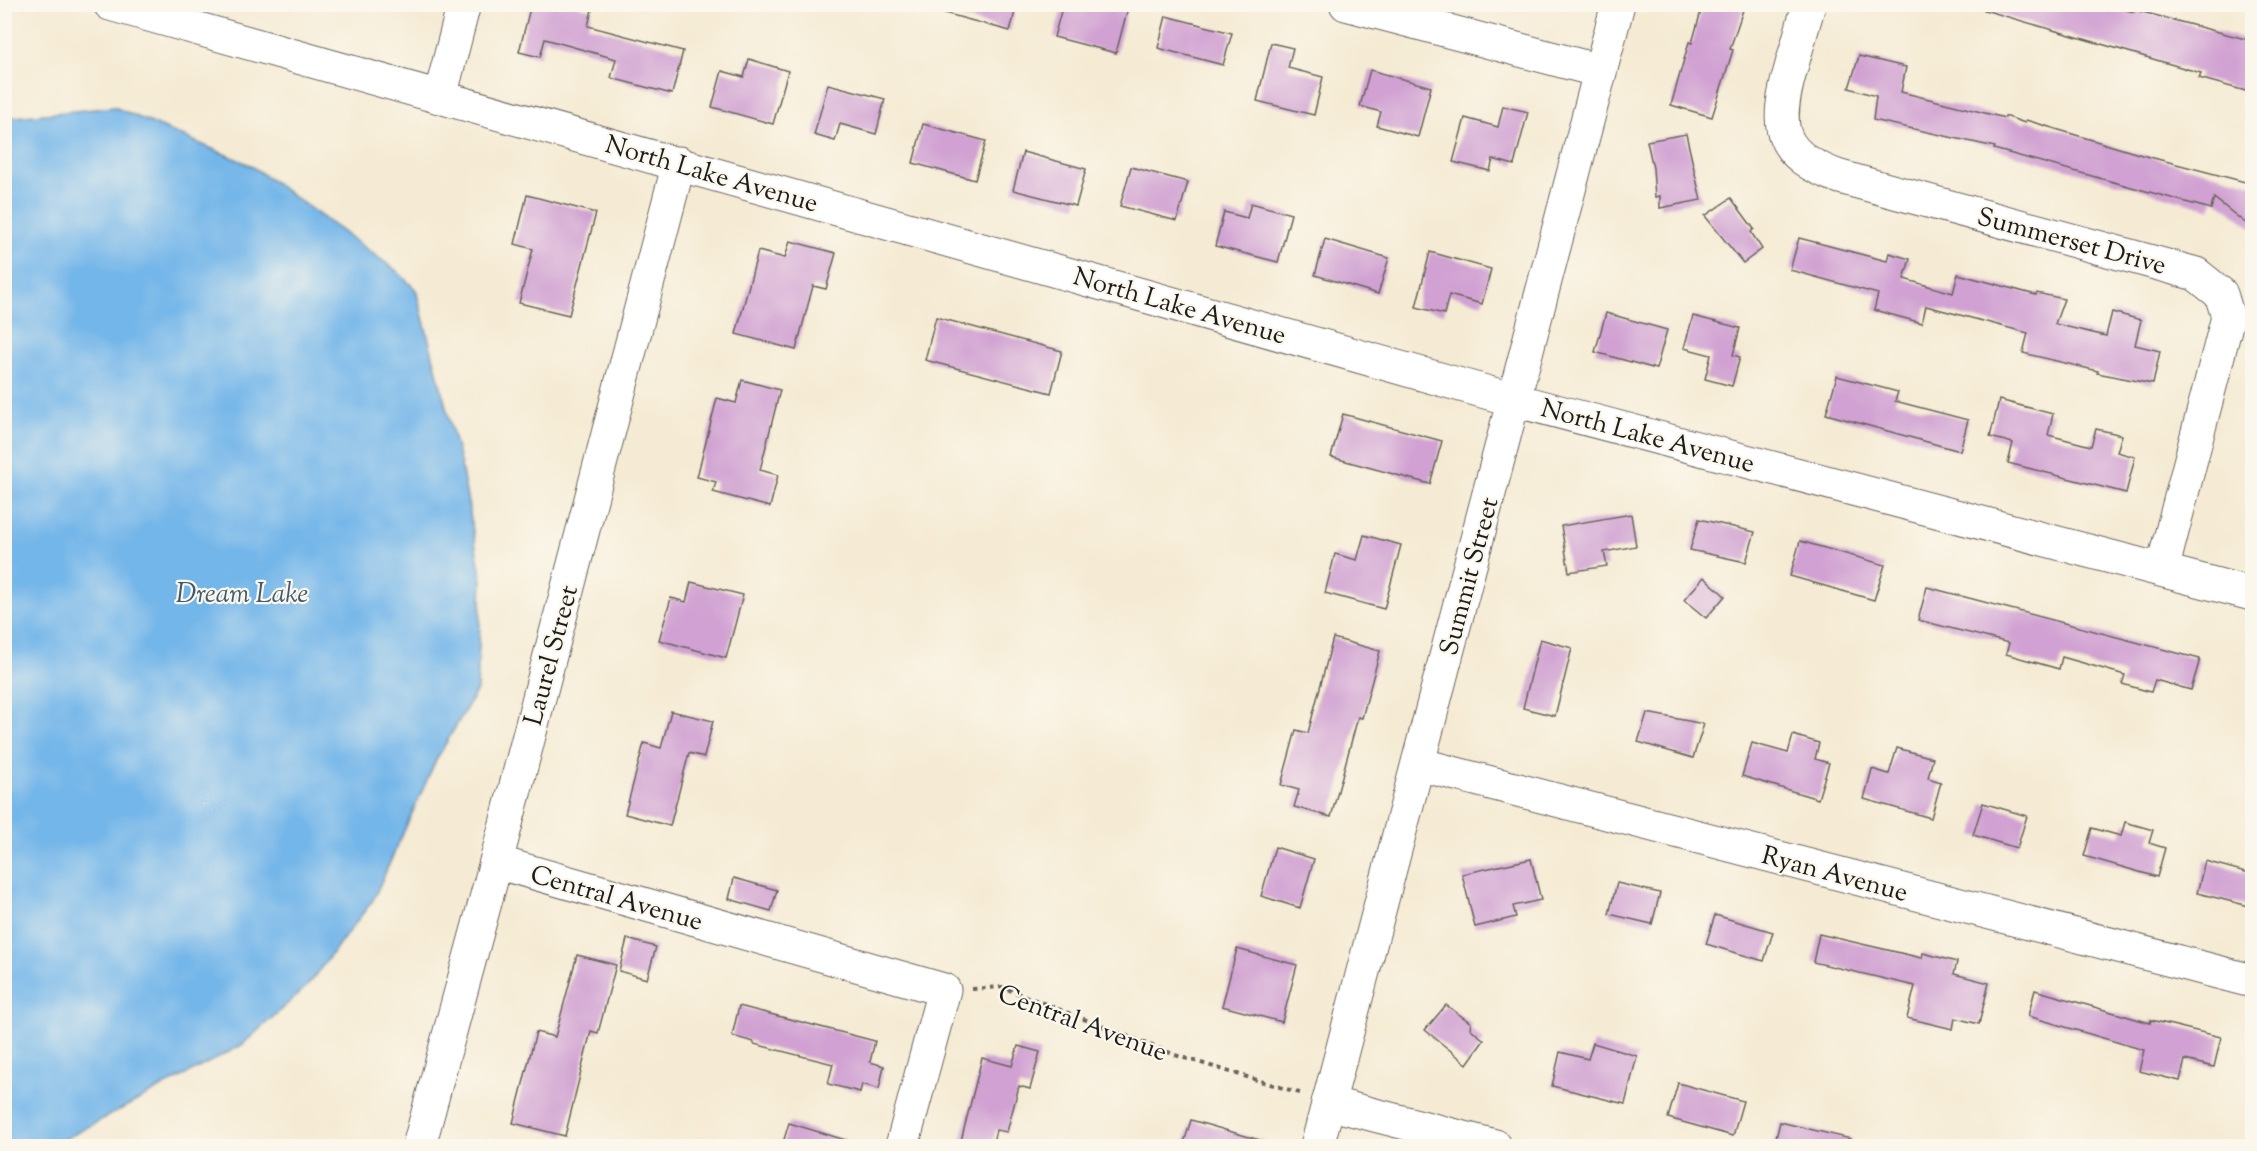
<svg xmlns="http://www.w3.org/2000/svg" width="2257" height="1151" font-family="'Sorts Mill Goudy',serif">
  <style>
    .water { fill: #73b6e9; stroke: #486982; stroke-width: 1.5 }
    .building { fill: #d0a1d2 }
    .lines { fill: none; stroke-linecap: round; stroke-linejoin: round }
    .minor-casing { stroke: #68645c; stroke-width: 35 }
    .path { stroke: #68645c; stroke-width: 4; stroke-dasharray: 4.5 4.5; stroke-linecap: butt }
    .minor { stroke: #fff; stroke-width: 33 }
    .labels { text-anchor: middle; stroke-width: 4.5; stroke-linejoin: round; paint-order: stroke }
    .street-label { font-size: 26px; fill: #1c1c1c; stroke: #fbf7ec }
    .water-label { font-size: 27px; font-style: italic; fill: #3f5a6e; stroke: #fbf7ec }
  </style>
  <rect width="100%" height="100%" fill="#fbf7ec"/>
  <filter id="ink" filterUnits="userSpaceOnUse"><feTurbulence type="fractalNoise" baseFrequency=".0167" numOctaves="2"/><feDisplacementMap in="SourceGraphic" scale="12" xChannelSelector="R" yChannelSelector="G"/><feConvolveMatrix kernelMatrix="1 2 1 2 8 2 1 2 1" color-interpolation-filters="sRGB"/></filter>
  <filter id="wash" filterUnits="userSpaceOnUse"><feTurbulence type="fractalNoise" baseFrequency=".008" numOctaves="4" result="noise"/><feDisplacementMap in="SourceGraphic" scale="24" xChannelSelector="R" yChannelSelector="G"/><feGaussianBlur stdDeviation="1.35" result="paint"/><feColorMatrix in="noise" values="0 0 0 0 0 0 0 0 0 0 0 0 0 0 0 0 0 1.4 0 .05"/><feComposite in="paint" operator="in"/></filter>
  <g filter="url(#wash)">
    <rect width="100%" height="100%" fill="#f5ebd4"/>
    <path class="water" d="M 114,107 L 250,165 L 397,271 L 416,290 L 461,465 L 482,580 L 477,690 L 436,760 L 373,900 L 307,986 L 242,1045 L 52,1146 L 5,1146 L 5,118 Z"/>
    <g id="blocks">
      <g class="building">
        <path d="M 531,4 L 573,4 L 592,10 L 588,26 L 683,51 L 672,94 L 611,78 L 616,59 L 545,39 L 540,57 L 519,52 Z"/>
        <path d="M 937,4 L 1017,4 L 1010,31 L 937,11 Z"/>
        <path d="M 1063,4 L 1129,4 L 1116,53 L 1054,37 Z"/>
        <path d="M 1703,4 L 1745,4 L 1730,49 L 1733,50 L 1712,117 L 1671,105 L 1689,42 L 1692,43 Z"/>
        <path d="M 1984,4 L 2105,4 L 2134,12 L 2135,10 L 2253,41 L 2253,93 L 2199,78 L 2201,73 L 1984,10 Z"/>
        <path d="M 1166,16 L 1232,33 L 1223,65 L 1158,48 Z"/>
        <path d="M 1271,43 L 1293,48 L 1288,68 L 1323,77 L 1314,115 L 1257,101 Z"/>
        <path d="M 1859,56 L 1906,67 L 1901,92 L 2005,118 L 2005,116 L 2025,123 L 2026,120 L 2142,155 L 2253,184 L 2253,229 L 2214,198 L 2211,209 L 1994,149 L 1995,147 L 1873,120 L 1876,96 L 1849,88 Z"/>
        <path d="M 749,59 L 788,71 L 773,124 L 712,107 L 722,71 L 744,77 Z"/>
        <path d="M 1370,70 L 1431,87 L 1418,137 L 1377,126 L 1381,112 L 1360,106 Z"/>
        <path d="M 828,84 L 885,99 L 876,134 L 840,124 L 835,141 L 814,135 Z"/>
        <path d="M 1503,106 L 1528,112 L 1514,165 L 1493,159 L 1490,171 L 1453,162 L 1465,118 L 1498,127 Z"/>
        <path d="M 923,124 L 986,141 L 975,180 L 913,163 Z"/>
        <path d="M 1686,134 L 1701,200 L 1660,208 L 1660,196 L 1655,197 L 1653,168 L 1647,141 Z"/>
        <path d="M 1023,152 L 1086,169 L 1076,206 L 1013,190 Z"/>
        <path d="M 1131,167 L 1188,182 L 1177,221 L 1120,206 Z"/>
        <path d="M 527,195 L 596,213 L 569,315 L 519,303 L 533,249 L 515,244 Z"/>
        <path d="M 1731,198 L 1754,229 L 1751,232 L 1762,249 L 1743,263 L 1705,216 Z"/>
        <path d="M 1251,203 L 1291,214 L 1278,262 L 1215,246 L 1224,212 L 1247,218 Z"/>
        <path d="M 1799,238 L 1887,261 L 1889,253 L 1910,259 L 1904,279 L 1953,293 L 1958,274 L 2036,295 L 2037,293 L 2064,299 L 2055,324 L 2106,336 L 2112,312 L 2141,320 L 2135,345 L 2160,351 L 2153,384 L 2097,373 L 2098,371 L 2023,353 L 2028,333 L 1926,306 L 1922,323 L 1874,310 L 1878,294 L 1790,270 Z"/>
        <path d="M 1325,239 L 1389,258 L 1378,294 L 1315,275 Z"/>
        <path d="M 790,241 L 836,253 L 826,289 L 813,286 L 796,350 L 736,334 L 758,251 L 785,258 Z"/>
        <path d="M 1430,252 L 1491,269 L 1482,304 L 1449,295 L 1444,314 L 1416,307 Z"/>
        <path d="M 1606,313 L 1667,330 L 1656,369 L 1595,352 Z"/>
        <path d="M 1693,316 L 1740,328 L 1733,355 L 1740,357 L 1732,386 L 1705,379 L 1711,355 L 1684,348 Z"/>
        <path d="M 936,317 L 1062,351 L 1051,393 L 925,360 Z"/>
        <path d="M 1837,376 L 1898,392 L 1895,401 L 1968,420 L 1960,451 L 1826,414 Z"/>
        <path d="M 742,380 L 780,390 L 760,470 L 778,475 L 770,507 L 713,492 L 716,482 L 697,477 L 717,398 L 736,403 Z"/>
        <path d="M 1999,400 L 2053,414 L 2048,435 L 2091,446 L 2096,429 L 2122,435 L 2117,452 L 2135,457 L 2126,493 L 2008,463 L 2013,443 L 1990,437 Z"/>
        <path d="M 1343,414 L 1442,441 L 1430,484 L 1331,457 Z"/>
        <path d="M 1631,514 L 1636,546 L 1604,552 L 1607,566 L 1569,572 L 1561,526 Z"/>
        <path d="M 1699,519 L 1755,532 L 1746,562 L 1690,550 Z"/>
        <path d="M 1364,535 L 1401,545 L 1384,609 L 1325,593 L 1335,554 L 1357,560 Z"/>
        <path d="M 1800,541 L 1885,565 L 1874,600 L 1790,576 Z"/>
        <path d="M 1704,577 L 1725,596 L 1706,618 L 1684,600 Z"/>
        <path d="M 691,582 L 743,595 L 726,658 L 659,640 L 671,598 L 686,602 Z"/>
        <path d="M 1927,587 L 2200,659 L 2191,690 L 2155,680 L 2151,692 L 2122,684 L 2125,675 L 2062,657 L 2059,669 L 2006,654 L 2009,643 L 1918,620 Z"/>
        <path d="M 1333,638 L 1380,651 L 1362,718 L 1358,717 L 1331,817 L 1294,807 L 1299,790 L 1281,785 L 1296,730 L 1308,733 Z"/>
        <path d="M 1540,639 L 1572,648 L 1555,716 L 1523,708 Z"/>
        <path d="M 671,711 L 713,721 L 704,757 L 689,753 L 670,826 L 625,814 L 644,743 L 661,748 Z"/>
        <path d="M 1647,713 L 1704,724 L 1693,758 L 1638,742 Z"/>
        <path d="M 1793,735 L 1819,743 L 1815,759 L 1829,763 L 1818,799 L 1742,776 L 1752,743 L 1788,753 Z"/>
        <path d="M 1897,748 L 1933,758 L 1928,778 L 1941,782 L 1931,818 L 1864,799 L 1872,769 L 1889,774 Z"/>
        <path d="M 1983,803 L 2027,816 L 2017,848 L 1973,835 Z"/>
        <path d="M 2125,822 L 2153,830 L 2149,843 L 2165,848 L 2157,877 L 2084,856 L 2092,828 L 2121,836 Z"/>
        <path d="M 1275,847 L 1314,859 L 1300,908 L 1261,896 Z"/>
        <path d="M 1531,859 L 1541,900 L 1513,906 L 1516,917 L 1475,927 L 1462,874 Z"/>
        <path d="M 2205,861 L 2253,874 L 2253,907 L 2197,893 Z"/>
        <path d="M 734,878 L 777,890 L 771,911 L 729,899 Z"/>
        <path d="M 1617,883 L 1660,893 L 1652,924 L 1609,914 Z"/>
        <path d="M 1715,915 L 1773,932 L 1764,961 L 1706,944 Z"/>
        <path d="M 1819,934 L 1922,958 L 1923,953 L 1957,962 L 1954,974 L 1989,983 L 1979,1024 L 1955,1018 L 1953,1029 L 1907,1018 L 1915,986 L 1813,962 Z"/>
        <path d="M 627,939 L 656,947 L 647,979 L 619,971 Z"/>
        <path d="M 1237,949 L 1297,965 L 1282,1022 L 1222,1006 Z"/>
        <path d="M 577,955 L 616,965 L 598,1033 L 591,1031 L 565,1136 L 513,1123 L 536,1032 L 555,1037 Z"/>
        <path d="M 2035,990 L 2150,1023 L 2151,1020 L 2221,1037 L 2214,1067 L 2185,1060 L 2180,1081 L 2139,1071 L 2144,1050 L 2028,1016 Z"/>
        <path d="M 1446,1005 L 1471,1023 L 1470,1028 L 1484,1040 L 1467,1064 L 1425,1030 Z"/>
        <path d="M 739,1006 L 875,1041 L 870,1062 L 884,1066 L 879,1089 L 862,1084 L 860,1092 L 828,1084 L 833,1064 L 754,1044 L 754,1042 L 732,1036 Z"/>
        <path d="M 1593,1043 L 1637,1056 L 1625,1104 L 1552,1086 L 1560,1052 L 1588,1059 Z"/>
        <path d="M 1018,1046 L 1040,1052 L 1030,1089 L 1019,1086 L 1007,1132 L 996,1130 L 992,1146 L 982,1146 L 961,1141 L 982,1058 L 1012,1066 Z"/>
        <path d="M 1678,1083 L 1743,1101 L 1733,1136 L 1668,1118 Z"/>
        <path d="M 1191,1120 L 1263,1141 L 1262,1146 L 1183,1146 Z"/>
        <path d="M 1780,1122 L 1851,1139 L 1850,1146 L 1774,1146 Z"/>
        <path d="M 789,1123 L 849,1141 L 849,1146 L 782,1146 Z"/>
      </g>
    </g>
  </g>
  <g filter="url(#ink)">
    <use href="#blocks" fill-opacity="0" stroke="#68645c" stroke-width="1.5"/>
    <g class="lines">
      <g class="minor-casing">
        <g id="minor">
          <path d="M 110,4 L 1514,400 L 2252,594"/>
          <path d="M 1346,4 L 1600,71"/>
          <path d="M 1809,4 C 1803,26 1797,47 1791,68 C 1774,127 1777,155 1840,177 L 2196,274 L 2221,294 L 2228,317 L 2162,570"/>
          <path d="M 440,97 L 464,4"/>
          <path d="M 1418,764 L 2252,981"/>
          <path d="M 496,862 L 944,990 L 902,1146"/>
          <path d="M 1328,1103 L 1495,1146"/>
          <path d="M 419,1146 L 496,862 L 679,163"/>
          <path d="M 1317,1146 L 1618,4"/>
        </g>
      </g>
      <path class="path" d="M 972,989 L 1002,987 L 1178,1056 L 1303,1094"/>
      <use href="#minor" class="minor"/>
    </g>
  </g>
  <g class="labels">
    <g class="street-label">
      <text transform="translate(712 173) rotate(16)" y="9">North Lake Avenue</text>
      <text transform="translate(2072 240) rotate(15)" y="9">Summerset Drive</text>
      <text transform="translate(1180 305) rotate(16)" y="9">North Lake Avenue</text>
      <text transform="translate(1648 435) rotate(15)" y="9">North Lake Avenue</text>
      <text transform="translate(1468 576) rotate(-75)" y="9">Summit Street</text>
      <text transform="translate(550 655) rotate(-75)" y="9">Laurel Street</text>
      <text transform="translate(1835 873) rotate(15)" y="9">Ryan Avenue</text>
      <text transform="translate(617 897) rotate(16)" y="9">Central Avenue</text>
      <text transform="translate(1083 1022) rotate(20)" y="9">Central Avenue</text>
    </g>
    <g class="water-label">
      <text x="242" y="602">Dream Lake</text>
    </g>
  </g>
  <rect width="2257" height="1151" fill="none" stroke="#fbf7ec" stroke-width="24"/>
</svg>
